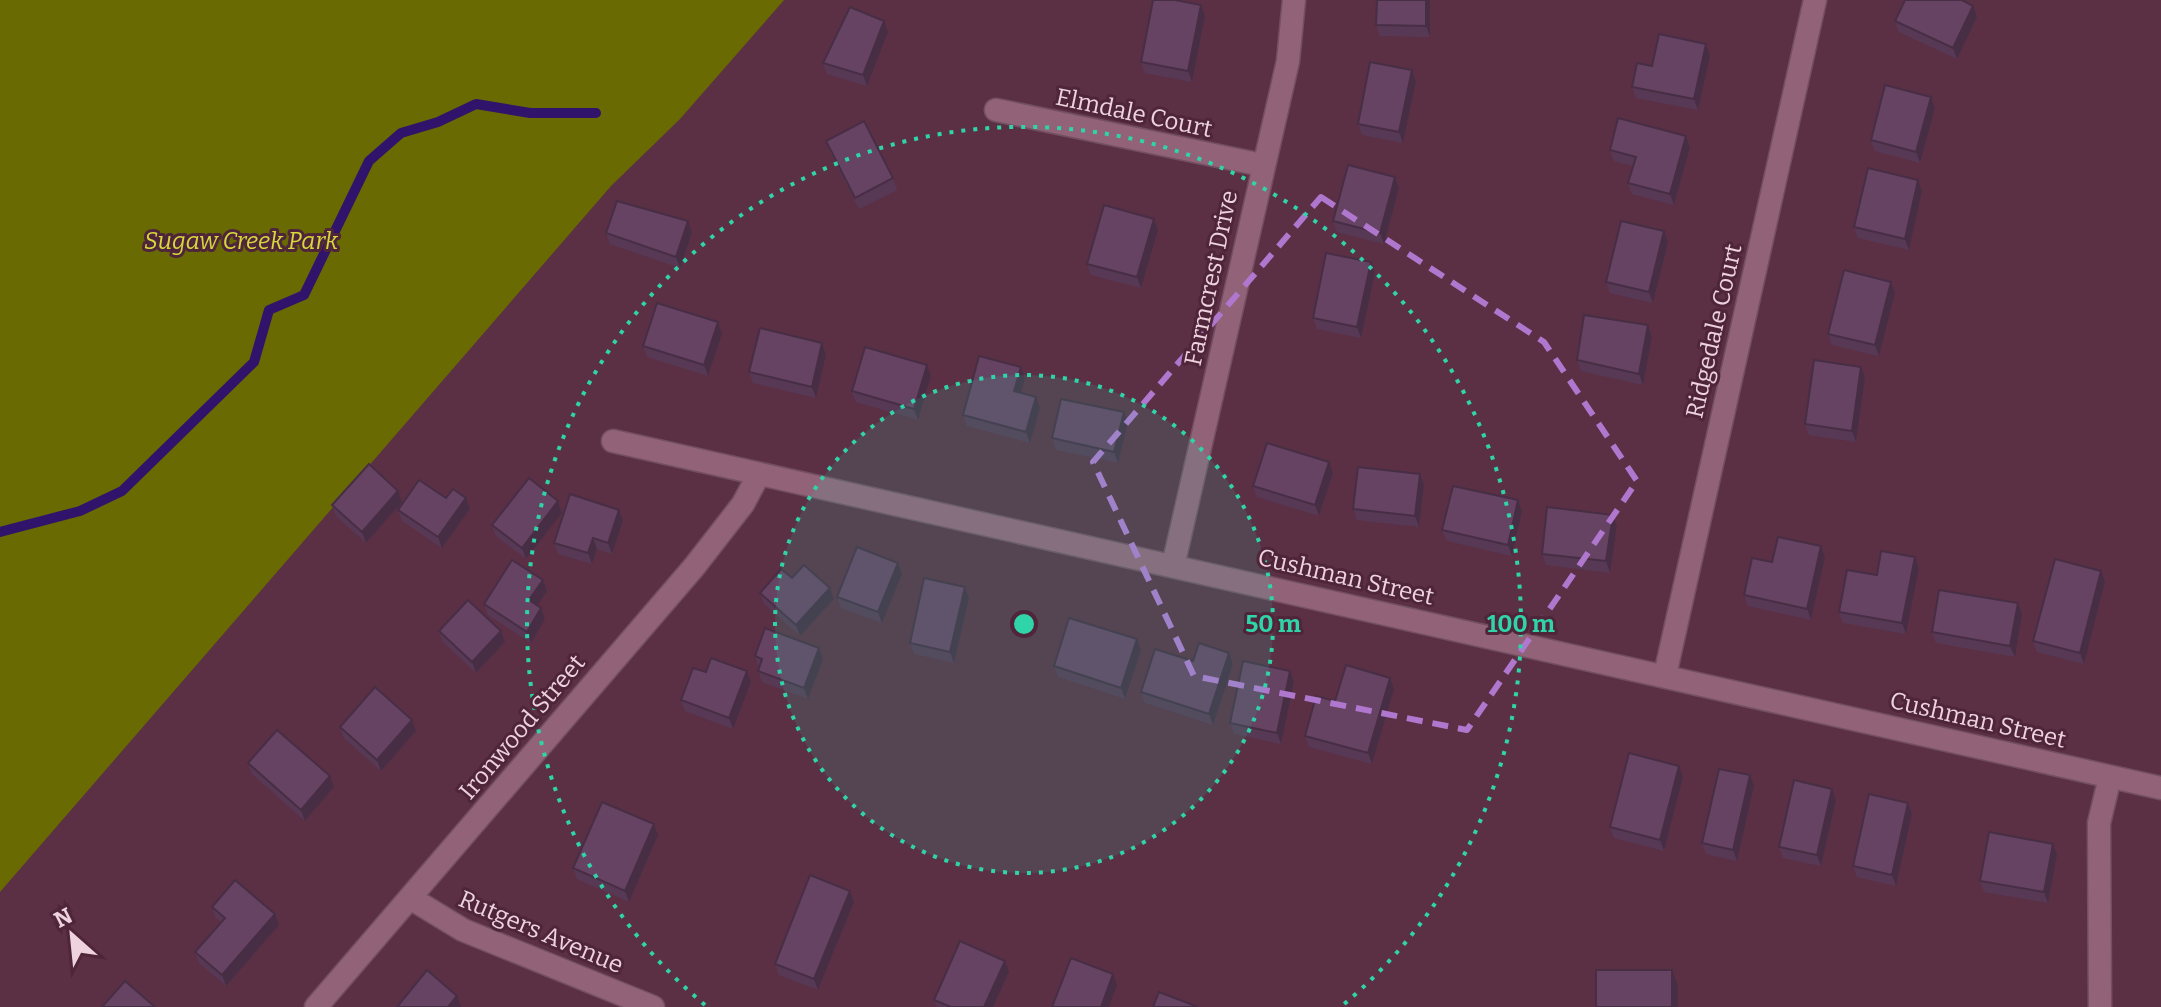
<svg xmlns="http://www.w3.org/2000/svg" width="2161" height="1007" font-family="Bitter,serif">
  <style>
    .green { fill: #696a01 }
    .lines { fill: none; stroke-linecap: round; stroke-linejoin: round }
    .stream { stroke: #30146b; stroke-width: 10 }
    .minor-casing { stroke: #734f61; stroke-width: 25 }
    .minor { stroke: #926279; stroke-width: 22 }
    .wall { fill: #583955 }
    .shaded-wall { fill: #472e45 }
    .building { fill: #664263; stroke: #472e45; stroke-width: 2 }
    .marked { fill: none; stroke: #af77cd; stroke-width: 6; stroke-dasharray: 16 10; stroke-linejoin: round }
    .ring { fill: none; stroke: #30d4a9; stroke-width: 4; stroke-dasharray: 4 8 }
    .labels { text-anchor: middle; stroke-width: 6; stroke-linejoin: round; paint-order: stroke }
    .street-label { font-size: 24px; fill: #eed3de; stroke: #4f253a }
    .park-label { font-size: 24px; font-style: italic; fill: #d6d83c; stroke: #4f253a }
    .centre { fill: #30d4a9; stroke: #4f253a; stroke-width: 4 }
    .ring-label { font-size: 24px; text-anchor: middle; font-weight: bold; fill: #30d4a9; stroke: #4f253a; stroke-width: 6; stroke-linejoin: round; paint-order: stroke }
  </style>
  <rect width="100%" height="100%" fill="#5b3045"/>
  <path class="green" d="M 0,0 L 784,0 L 680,119 L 611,186 L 0,892 Z"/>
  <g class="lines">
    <path class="stream" d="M 0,532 L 80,511 L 122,491 L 254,362 L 269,310 L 304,295 L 369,161 L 401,133 L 438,122 L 476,104 L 530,113 L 596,113"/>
    <g class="minor-casing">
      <g id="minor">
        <path d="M 996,110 L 1262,165"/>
        <path d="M 613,441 L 2161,788"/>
        <path d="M 1173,566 L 1288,61 L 1294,0"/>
        <path d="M 1665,675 L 1815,0"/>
        <path d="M 412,899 L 463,930 L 653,1007"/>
        <path d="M 316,1007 L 694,567 L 743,504 L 759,474"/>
        <path d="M 2100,1007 L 2099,823 L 2110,777"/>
      </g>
    </g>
    <use href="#minor" class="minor"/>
  </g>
  <g class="wall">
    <path d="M 1377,0 L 1430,0 L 1430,37 L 1380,36 L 1376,25 Z"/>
    <path d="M 1201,5 L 1205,16 L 1192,82 L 1145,73 L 1141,62 Z"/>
    <path d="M 1973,6 L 1977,17 L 1957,59 L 1899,32 L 1895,21 Z"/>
    <path d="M 888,32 L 867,86 L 827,74 L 823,63 Z"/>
    <path d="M 1710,56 L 1698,110 L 1636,98 L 1632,87 L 1652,66 Z"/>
    <path d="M 1412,70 L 1416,81 L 1403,143 L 1362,135 L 1358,124 Z"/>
    <path d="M 1935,108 L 1920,163 L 1875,151 L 1871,140 Z"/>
    <path d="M 1686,136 L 1690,147 L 1674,205 L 1632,194 L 1628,183 L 1633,166 L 1614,161 L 1610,150 Z"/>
    <path d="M 826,141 L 893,178 L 897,190 L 859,209 L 830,152 Z"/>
    <path d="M 1395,177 L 1399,188 L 1384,244 L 1337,232 L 1333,221 Z"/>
    <path d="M 1922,191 L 1909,250 L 1858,238 L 1854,227 Z"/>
    <path d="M 1154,219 L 1158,230 L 1141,288 L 1091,275 L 1087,264 Z"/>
    <path d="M 1664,231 L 1668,242 L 1653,303 L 1610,293 L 1606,282 Z"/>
    <path d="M 606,233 L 692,233 L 680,268 L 610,244 Z"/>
    <path d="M 1371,262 L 1375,273 L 1361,338 L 1317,329 L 1313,318 Z"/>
    <path d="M 1891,282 L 1895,293 L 1879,356 L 1832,345 L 1828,334 Z"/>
    <path d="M 1648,325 L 1652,337 L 1643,385 L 1581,371 L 1577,360 Z"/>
    <path d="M 722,334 L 708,376 L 647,357 L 643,346 Z"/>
    <path d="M 822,343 L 826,355 L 816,398 L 753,383 L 749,372 Z"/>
    <path d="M 1861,367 L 1865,378 L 1856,442 L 1809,435 L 1805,424 Z"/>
    <path d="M 931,376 L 918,420 L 856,402 L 852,391 Z"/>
    <path d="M 1025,378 L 1020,393 L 1040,408 L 1030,443 L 967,426 L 963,415 Z"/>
    <path d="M 1124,412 L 1128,423 L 1118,463 L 1056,450 L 1052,438 Z"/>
    <path d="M 1333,473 L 1319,516 L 1257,497 L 1253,486 Z"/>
    <path d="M 1420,474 L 1424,485 L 1419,527 L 1357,520 L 1353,509 Z"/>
    <path d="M 446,498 L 470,509 L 442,548 L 402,521 L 398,510 Z"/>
    <path d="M 1518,500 L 1522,511 L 1512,556 L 1447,541 L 1442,530 Z"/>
    <path d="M 558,501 L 562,513 L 526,559 L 496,536 L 492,525 Z"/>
    <path d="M 402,502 L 366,543 L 336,516 L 332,505 Z"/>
    <path d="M 1613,515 L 1617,526 L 1610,573 L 1546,565 L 1542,554 Z"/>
    <path d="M 623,521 L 612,554 L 597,549 L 592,564 L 558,554 L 554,543 Z"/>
    <path d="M 1825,557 L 1811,620 L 1748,606 L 1744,595 L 1772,562 Z"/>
    <path d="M 1915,557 L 1919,568 L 1906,634 L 1843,623 L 1839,612 L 1877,575 Z"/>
    <path d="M 902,574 L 882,623 L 841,608 L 837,597 Z"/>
    <path d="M 792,578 L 834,599 L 800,636 L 764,604 L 760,593 Z"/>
    <path d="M 543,580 L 547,591 L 537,605 L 545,619 L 531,643 L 488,615 L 484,604 Z"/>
    <path d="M 2105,582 L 2084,664 L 2037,652 L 2033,641 Z"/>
    <path d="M 965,587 L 969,598 L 954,663 L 914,654 L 910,643 Z"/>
    <path d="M 2022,614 L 2015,657 L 1936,643 L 1932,632 Z"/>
    <path d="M 439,631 L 505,642 L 476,673 L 443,642 Z"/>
    <path d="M 1141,650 L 1125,699 L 1058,677 L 1054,666 Z"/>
    <path d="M 1229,653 L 1233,664 L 1213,725 L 1145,703 L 1141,692 L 1193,661 Z"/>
    <path d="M 755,656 L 823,659 L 808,699 L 762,682 L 758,671 L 759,667 Z"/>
    <path d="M 747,671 L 751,682 L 733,729 L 685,711 L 681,700 L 706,672 Z"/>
    <path d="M 1390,678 L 1394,689 L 1372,764 L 1309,747 L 1305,736 Z"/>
    <path d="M 1294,682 L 1281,744 L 1234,734 L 1230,723 Z"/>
    <path d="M 340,727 L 416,731 L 381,771 L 344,738 Z"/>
    <path d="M 248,763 L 330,776 L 334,787 L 305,821 L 252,774 Z"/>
    <path d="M 1679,766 L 1683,777 L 1664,851 L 1614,838 L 1610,827 Z"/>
    <path d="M 1754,786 L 1737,861 L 1706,854 L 1702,843 Z"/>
    <path d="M 1836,800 L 1821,866 L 1783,858 L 1779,847 Z"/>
    <path d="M 1912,814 L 1896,886 L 1857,877 L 1853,866 Z"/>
    <path d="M 654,824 L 658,835 L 629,902 L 577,879 L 573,868 Z"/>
    <path d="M 2057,855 L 2048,903 L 1984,892 L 1980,881 Z"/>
    <path d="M 854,902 L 818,990 L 779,975 L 775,964 Z"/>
    <path d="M 212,907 L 279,925 L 226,986 L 199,963 L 195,952 L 221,922 L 216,918 Z"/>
    <path d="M 1009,972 L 993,1007 L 937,1007 L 934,1000 Z"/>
  </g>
  <g class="shaded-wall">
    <path d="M 1426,0 L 1430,0 L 1430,37 L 1426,26 Z"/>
    <path d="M 1201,5 L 1205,16 L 1192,82 L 1188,71 Z"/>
    <path d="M 1973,6 L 1977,17 L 1957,59 L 1953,48 Z"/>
    <path d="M 884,21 L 888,32 L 867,86 L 863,75 Z"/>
    <path d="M 1706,44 L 1710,56 L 1698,110 L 1694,99 Z"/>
    <path d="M 1412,70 L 1416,81 L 1403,143 L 1399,132 Z"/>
    <path d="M 1931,97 L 1935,108 L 1920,163 L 1916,152 Z"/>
    <path d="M 1686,136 L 1690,147 L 1674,205 L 1670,194 Z"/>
    <path d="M 1395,177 L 1399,188 L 1384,244 L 1380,233 Z"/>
    <path d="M 1918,180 L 1922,191 L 1909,250 L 1905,239 Z"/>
    <path d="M 1154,219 L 1158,230 L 1141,288 L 1137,277 Z"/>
    <path d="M 688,221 L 692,233 L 680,268 L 676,257 Z"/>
    <path d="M 1664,231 L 1668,242 L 1653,303 L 1649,292 Z"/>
    <path d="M 1371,262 L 1375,273 L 1361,338 L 1357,327 Z"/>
    <path d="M 1891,282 L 1895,293 L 1879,356 L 1875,345 Z"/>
    <path d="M 718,322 L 722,334 L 708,376 L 704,365 Z"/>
    <path d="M 1648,325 L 1652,337 L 1643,385 L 1639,374 Z"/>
    <path d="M 822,343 L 826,355 L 816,398 L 812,387 Z"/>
    <path d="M 927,365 L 931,376 L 918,420 L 914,409 Z"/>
    <path d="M 1021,367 L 1025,378 L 1018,402 L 1014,391 Z"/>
    <path d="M 1861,367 L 1865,378 L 1856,442 L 1852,431 Z"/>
    <path d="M 1036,397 L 1040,408 L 1030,443 L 1026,432 Z"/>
    <path d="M 1124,412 L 1128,423 L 1118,463 L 1114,452 Z"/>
    <path d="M 1329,462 L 1333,473 L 1319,516 L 1315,505 Z"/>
    <path d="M 1420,474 L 1424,485 L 1419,527 L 1415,516 Z"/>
    <path d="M 398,491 L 402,502 L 366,543 L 362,532 Z"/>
    <path d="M 466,498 L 470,509 L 442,548 L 438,537 Z"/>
    <path d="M 1518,500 L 1522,511 L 1512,556 L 1508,545 Z"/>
    <path d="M 558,501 L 562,513 L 526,559 L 522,548 Z"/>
    <path d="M 619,510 L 623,521 L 612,554 L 608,543 Z"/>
    <path d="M 1613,515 L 1617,526 L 1610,573 L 1606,561 Z"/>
    <path d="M 593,538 L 597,549 L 592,564 L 588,553 Z"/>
    <path d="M 1821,546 L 1825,557 L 1811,620 L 1807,609 Z"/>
    <path d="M 1915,557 L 1919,568 L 1906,634 L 1902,623 Z"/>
    <path d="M 898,563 L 902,574 L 882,623 L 878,612 Z"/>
    <path d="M 2101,571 L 2105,582 L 2084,664 L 2080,653 Z"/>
    <path d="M 543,580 L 547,591 L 534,611 L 529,600 Z"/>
    <path d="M 965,587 L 969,598 L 954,663 L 950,652 Z"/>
    <path d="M 830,588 L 834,599 L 800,636 L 796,625 Z"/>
    <path d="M 2018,603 L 2022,614 L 2015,657 L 2010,646 Z"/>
    <path d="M 541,608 L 545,619 L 531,643 L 527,632 Z"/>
    <path d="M 501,631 L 505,642 L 476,673 L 472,662 Z"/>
    <path d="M 1137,639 L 1141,650 L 1125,699 L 1121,688 Z"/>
    <path d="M 819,648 L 823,659 L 808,699 L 804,688 Z"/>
    <path d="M 1229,653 L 1233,664 L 1213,725 L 1209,714 Z"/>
    <path d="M 747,671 L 751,682 L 733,729 L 729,718 Z"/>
    <path d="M 1290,671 L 1294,682 L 1281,744 L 1277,733 Z"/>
    <path d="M 1390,678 L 1394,689 L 1372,764 L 1368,753 Z"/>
    <path d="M 412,720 L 416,731 L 381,771 L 377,760 Z"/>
    <path d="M 1679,766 L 1683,777 L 1664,851 L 1660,840 Z"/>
    <path d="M 1750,775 L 1754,786 L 1737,861 L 1733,850 Z"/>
    <path d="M 330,776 L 334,787 L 305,821 L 301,810 Z"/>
    <path d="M 1832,789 L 1836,800 L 1821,866 L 1817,855 Z"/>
    <path d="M 1908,803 L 1912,814 L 1896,886 L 1892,875 Z"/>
    <path d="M 654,824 L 658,835 L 629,902 L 625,891 Z"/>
    <path d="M 2053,844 L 2057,855 L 2048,903 L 2044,892 Z"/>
    <path d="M 850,891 L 854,902 L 818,990 L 814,979 Z"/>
    <path d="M 275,914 L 279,925 L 226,986 L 222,975 Z"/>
    <path d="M 1005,961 L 1009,972 L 993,1007 L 984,1007 Z"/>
    <path d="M 1672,970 L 1678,986 L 1678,1007 L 1672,1007 Z"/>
    <path d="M 1113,974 L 1117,985 L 1109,1007 L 1101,1007 Z"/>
    <path d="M 457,996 L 461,1007 L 448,1007 Z"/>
  </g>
  <g class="building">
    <path d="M 1153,0 L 1175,0 L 1201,5 L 1188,71 L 1141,62 Z"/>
    <path d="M 1377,0 L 1426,0 L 1426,26 L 1376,25 Z"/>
    <path d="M 1905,0 L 1962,0 L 1973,6 L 1953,48 L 1895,21 Z"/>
    <path d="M 850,7 L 884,21 L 863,75 L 823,63 Z"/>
    <path d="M 1659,34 L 1706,44 L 1694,99 L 1632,87 L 1637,63 L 1652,66 Z"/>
    <path d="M 1370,62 L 1412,70 L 1399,132 L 1358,124 Z"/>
    <path d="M 1885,85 L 1931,97 L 1916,152 L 1871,140 Z"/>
    <path d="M 1618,118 L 1686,136 L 1670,194 L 1628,183 L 1636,157 L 1610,150 Z"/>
    <path d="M 864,121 L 893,178 L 855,198 L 826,141 Z"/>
    <path d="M 1348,165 L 1395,177 L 1380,233 L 1333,221 Z"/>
    <path d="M 1868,168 L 1918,180 L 1905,239 L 1854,227 Z"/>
    <path d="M 617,201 L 688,221 L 676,257 L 606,233 Z"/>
    <path d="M 1104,205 L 1154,219 L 1137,277 L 1087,264 Z"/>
    <path d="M 1621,221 L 1664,231 L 1649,292 L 1606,282 Z"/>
    <path d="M 1326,253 L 1371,262 L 1357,327 L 1313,318 Z"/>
    <path d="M 1844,270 L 1891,282 L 1875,345 L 1828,334 Z"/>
    <path d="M 657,303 L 718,322 L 704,365 L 643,346 Z"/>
    <path d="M 1584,315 L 1648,325 L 1639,374 L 1577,360 Z"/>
    <path d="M 760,328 L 822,343 L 812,387 L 749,372 Z"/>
    <path d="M 865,347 L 927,365 L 914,409 L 852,391 Z"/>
    <path d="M 979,356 L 1021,367 L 1014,391 L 1036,397 L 1026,432 L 963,415 Z"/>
    <path d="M 1814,360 L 1861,367 L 1852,431 L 1805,424 Z"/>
    <path d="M 1061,399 L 1124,412 L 1114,452 L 1052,438 Z"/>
    <path d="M 1267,443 L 1329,462 L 1315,505 L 1253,486 Z"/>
    <path d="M 369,464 L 398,491 L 362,532 L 332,505 Z"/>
    <path d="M 1358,467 L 1420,474 L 1415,516 L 1353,509 Z"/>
    <path d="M 529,478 L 558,501 L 522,548 L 492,525 Z"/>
    <path d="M 419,480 L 446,498 L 453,489 L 466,498 L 438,537 L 398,510 Z"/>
    <path d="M 1453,486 L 1518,500 L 1508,545 L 1442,530 Z"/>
    <path d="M 570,494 L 619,510 L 608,543 L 593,538 L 588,553 L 554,543 Z"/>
    <path d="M 1547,507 L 1613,515 L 1606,561 L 1542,554 Z"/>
    <path d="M 1778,537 L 1821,546 L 1807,609 L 1744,595 L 1752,558 L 1772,562 Z"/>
    <path d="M 857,547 L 898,563 L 878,612 L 837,597 Z"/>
    <path d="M 1881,551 L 1915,557 L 1902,623 L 1839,612 L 1847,570 L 1877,575 Z"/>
    <path d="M 2055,559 L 2101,571 L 2080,653 L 2033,641 Z"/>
    <path d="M 512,560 L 543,580 L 529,600 L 541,608 L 527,632 L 484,604 Z"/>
    <path d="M 804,565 L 830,588 L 796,625 L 760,593 L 781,569 L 792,578 Z"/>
    <path d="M 924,578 L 965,587 L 950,652 L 910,643 Z"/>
    <path d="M 1939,590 L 2018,603 L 2010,646 L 1932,632 Z"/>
    <path d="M 468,600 L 501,631 L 472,662 L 439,631 Z"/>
    <path d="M 1069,618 L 1137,639 L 1121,688 L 1054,666 Z"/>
    <path d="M 765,628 L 819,648 L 804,688 L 758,671 L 762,659 L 755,656 Z"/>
    <path d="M 1199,643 L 1229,653 L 1209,714 L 1141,692 L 1155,649 L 1193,661 Z"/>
    <path d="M 711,658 L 747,671 L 729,718 L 681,700 L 693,668 L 706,672 Z"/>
    <path d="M 1243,661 L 1290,671 L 1277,733 L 1230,723 Z"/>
    <path d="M 1346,665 L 1390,678 L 1368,753 L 1305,736 L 1316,696 L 1335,701 Z"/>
    <path d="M 375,687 L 412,720 L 377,760 L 340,727 Z"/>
    <path d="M 277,730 L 330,776 L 301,810 L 248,763 Z"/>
    <path d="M 1629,753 L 1679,766 L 1660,840 L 1610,827 Z"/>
    <path d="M 1719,769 L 1750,775 L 1733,850 L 1702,843 Z"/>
    <path d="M 1794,780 L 1832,789 L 1817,855 L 1779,847 Z"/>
    <path d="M 1869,794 L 1908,803 L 1892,875 L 1853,866 Z"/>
    <path d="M 602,802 L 654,824 L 625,891 L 573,868 Z"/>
    <path d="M 1989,832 L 2053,844 L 2044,892 L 1980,881 Z"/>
    <path d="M 810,875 L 850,891 L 814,979 L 775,964 Z"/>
    <path d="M 235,880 L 275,914 L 222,975 L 195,952 L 225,918 L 212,907 Z"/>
    <path d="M 960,941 L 1005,961 L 984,1007 L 951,1007 L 934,1000 Z"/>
    <path d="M 1071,958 L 1113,974 L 1101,1007 L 1052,1007 Z"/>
    <path d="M 427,970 L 457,996 L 448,1007 L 397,1007 Z"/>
    <rect x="1596" y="970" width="76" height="37"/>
    <path d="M 125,981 L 155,1007 L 102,1007 Z"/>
    <path d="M 1159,992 L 1198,1007 L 1153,1007 Z"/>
  </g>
  <path class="marked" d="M 1321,197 L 1544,342 L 1637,481 L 1467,730 L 1194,676 L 1093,462 Z"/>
  <circle cx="1024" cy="624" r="249" fill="#30d4a9" fill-opacity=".12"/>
  <g class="ring">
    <circle cx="1024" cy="624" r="249"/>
    <path d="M705 1005A497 497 0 1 1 1343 1005"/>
  </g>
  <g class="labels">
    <g class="street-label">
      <text transform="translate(1134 113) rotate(12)" y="8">Elmdale Court</text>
      <text transform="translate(1211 278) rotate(-78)" y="8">Farmcrest Drive</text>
      <text transform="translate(1714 331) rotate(-77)" y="8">Ridgedale Court</text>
      <text transform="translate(1346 577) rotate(13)" y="8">Cushman Street</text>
      <text transform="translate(1978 720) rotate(13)" y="8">Cushman Street</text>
      <text transform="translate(522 727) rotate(-50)" y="8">Ironwood Street</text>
      <text transform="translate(541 932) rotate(23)" y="8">Rutgers Avenue</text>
    </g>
    <g class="park-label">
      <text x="241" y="249">Sugaw Creek Park</text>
    </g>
  </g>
  <circle cx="1024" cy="624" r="12" class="centre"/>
  <g class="ring-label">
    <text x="1273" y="632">50 m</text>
    <text x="1521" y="632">100 m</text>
  </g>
  <g transform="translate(72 935) rotate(333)" stroke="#4f253a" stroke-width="6" paint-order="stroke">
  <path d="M0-6L14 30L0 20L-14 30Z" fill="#eed3de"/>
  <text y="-12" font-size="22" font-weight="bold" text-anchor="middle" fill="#eed3de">N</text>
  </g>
</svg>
